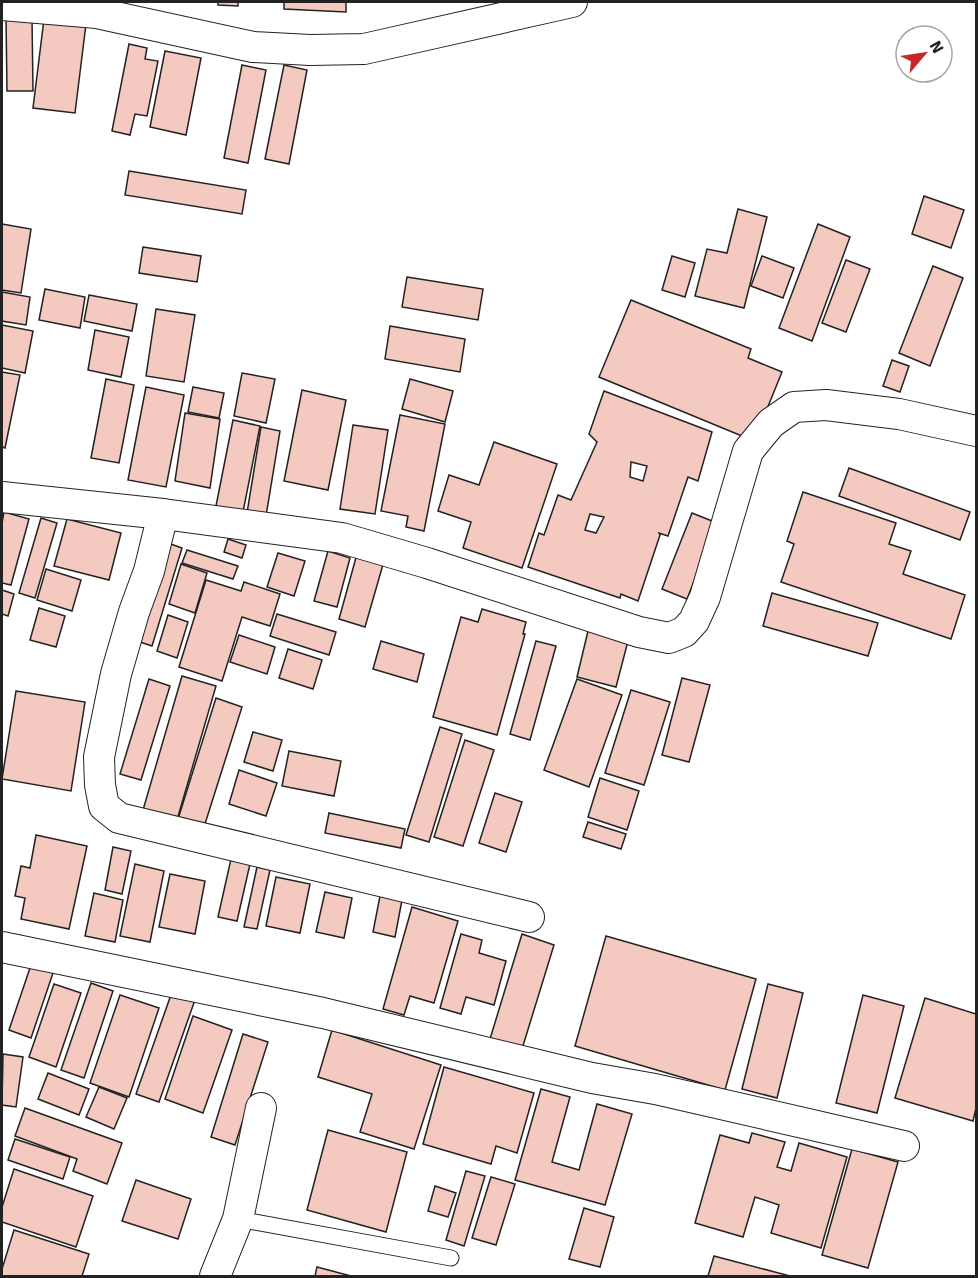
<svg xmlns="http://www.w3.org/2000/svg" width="978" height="1278" font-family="Signika,sans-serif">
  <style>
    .building { fill: #f3c9c0; stroke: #222; stroke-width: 1.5; fill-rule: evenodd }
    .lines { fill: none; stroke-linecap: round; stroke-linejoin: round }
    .lane-casing { stroke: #222; stroke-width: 17 }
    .street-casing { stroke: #222; stroke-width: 32 }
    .lane { stroke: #fff; stroke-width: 15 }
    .street { stroke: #fff; stroke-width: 30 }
  </style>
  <rect width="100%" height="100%" fill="#fff"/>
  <g class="building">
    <path d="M 218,2 L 238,2 L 238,6 L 218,5 Z"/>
    <path d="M 284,2 L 346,2 L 346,12 L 284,9 Z"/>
    <path d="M 6,18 L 32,18 L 33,91 L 7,91 Z"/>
    <path d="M 44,19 L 86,24 L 75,113 L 33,108 Z"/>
    <path d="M 129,44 L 147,48 L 145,59 L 158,61 L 147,116 L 135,114 L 130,135 L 112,131 Z"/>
    <path d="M 165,51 L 201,58 L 186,135 L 150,127 Z"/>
    <path d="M 242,65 L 266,70 L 248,163 L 224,158 Z"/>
    <path d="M 284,65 L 307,70 L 289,164 L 265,159 Z"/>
    <path d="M 129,171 L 246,190 L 242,214 L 125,195 Z"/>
    <path d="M 924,196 L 964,210 L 951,248 L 912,234 Z"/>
    <path d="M 738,209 L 767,217 L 744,308 L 695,296 L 707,249 L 727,253 Z"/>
    <path d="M 2,224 L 31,229 L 21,293 L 2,290 Z"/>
    <path d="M 818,224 L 850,237 L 812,341 L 779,328 Z"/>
    <path d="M 143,247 L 201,256 L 197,282 L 139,273 Z"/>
    <path d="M 672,256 L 695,263 L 685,297 L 662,290 Z"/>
    <path d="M 762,256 L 794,268 L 783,298 L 751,286 Z"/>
    <path d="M 846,260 L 870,269 L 846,332 L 822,323 Z"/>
    <path d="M 933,266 L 963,278 L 930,366 L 899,353 Z"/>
    <path d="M 407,277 L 483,289 L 478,320 L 402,307 Z"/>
    <path d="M 45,289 L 85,297 L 80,328 L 39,320 Z"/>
    <path d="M 2,292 L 30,297 L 26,325 L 2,321 Z"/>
    <path d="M 89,295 L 137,304 L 132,331 L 84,321 Z"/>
    <path d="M 631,300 L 751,349 L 748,358 L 782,372 L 754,441 L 599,377 Z"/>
    <path d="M 156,309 L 195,315 L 184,382 L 146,376 Z"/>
    <path d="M 2,325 L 33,331 L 25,373 L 2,368 Z"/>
    <path d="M 390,326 L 465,339 L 460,372 L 385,359 Z"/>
    <path d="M 95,330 L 129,337 L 121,377 L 88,370 Z"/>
    <path d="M 892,360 L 909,366 L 900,392 L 883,386 Z"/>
    <path d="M 2,372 L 20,375 L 5,448 L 2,447 Z"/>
    <path d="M 242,373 L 275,379 L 266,423 L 234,416 Z"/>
    <path d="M 106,379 L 134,385 L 119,463 L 91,458 Z"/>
    <path d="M 410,379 L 453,391 L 445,422 L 402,409 Z"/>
    <path d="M 146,387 L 184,395 L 166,487 L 128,480 Z"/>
    <path d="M 193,387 L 224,393 L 219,418 L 188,412 Z"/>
    <path d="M 302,390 L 346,400 L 328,490 L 284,481 Z"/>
    <path d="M 604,391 L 712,432 L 698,481 L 688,477 L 668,536 L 659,533 L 660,535 L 638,601 L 621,594 L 620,598 L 528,567 L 539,533 L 544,535 L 558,495 L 571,500 L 597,442 L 589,434 ZM 631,462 L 647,466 L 643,481 L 630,477 ZM 590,514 L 604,517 L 596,533 L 585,530 Z"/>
    <path d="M 185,413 L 220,419 L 210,488 L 175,481 Z"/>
    <path d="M 400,415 L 445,424 L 424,531 L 406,527 L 408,516 L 381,511 Z"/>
    <path d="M 233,420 L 260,426 L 243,512 L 216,506 Z"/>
    <path d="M 353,425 L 388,430 L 375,514 L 340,509 Z"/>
    <path d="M 261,427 L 280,431 L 266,516 L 247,513 Z"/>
    <path d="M 494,442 L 557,464 L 522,568 L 463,548 L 471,522 L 438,511 L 449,475 L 479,485 Z"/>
    <path d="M 849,468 L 970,512 L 960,540 L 839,496 Z"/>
    <path d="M 803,492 L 896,523 L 889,544 L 911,551 L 903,574 L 965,595 L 951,639 L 781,582 L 794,544 L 787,541 Z"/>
    <path d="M 4,512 L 29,519 L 11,585 L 2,583 L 2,523 Z"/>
    <path d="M 692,513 L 717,523 L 687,599 L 662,589 Z"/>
    <path d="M 41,518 L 57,523 L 35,598 L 19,593 Z"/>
    <path d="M 67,519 L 121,533 L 109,580 L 54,566 Z"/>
    <path d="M 228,539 L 246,545 L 242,558 L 224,552 Z"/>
    <path d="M 165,542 L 182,548 L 152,646 L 134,640 Z"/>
    <path d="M 187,550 L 238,566 L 233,579 L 182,563 Z"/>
    <path d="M 328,551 L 350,558 L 337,607 L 314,601 Z"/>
    <path d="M 278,553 L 305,561 L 294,596 L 267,587 Z"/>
    <path d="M 357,554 L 384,561 L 365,627 L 339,619 Z"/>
    <path d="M 181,564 L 207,573 L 195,613 L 169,604 Z"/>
    <path d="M 46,569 L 81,580 L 72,611 L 37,600 Z"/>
    <path d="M 206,580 L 241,591 L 244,582 L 280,594 L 270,626 L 242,617 L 222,681 L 179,667 Z"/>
    <path d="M 2,590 L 14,594 L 8,616 L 2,614 Z"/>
    <path d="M 772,593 L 878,623 L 868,656 L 763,626 Z"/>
    <path d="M 39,608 L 65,616 L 56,647 L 30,640 Z"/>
    <path d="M 482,609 L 526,622 L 523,634 L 525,634 L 497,735 L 433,717 L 461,617 L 478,622 Z"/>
    <path d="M 277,614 L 336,632 L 329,655 L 270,636 Z"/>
    <path d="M 168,615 L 188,622 L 177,658 L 157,651 Z"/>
    <path d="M 588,631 L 628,641 L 616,687 L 577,677 Z"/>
    <path d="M 239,635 L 275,647 L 267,674 L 230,662 Z"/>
    <path d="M 381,641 L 424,654 L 417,682 L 373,669 Z"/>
    <path d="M 536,641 L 556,646 L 530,740 L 510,734 Z"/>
    <path d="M 288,649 L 322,660 L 313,689 L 279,678 Z"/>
    <path d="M 182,676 L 216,686 L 177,820 L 143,810 Z"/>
    <path d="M 682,678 L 710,685 L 689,762 L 662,755 Z"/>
    <path d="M 149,679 L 170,686 L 141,780 L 120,774 Z"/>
    <path d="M 577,679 L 622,695 L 589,787 L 544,770 Z"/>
    <path d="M 631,690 L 670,702 L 644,785 L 605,773 Z"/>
    <path d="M 16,691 L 85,702 L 71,791 L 2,779 Z"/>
    <path d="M 216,698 L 242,707 L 204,827 L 178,819 Z"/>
    <path d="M 440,727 L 462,734 L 429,842 L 406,835 Z"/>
    <path d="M 253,732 L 282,740 L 273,771 L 244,762 Z"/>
    <path d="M 465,740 L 494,750 L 463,846 L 434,837 Z"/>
    <path d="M 289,751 L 341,761 L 334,796 L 282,786 Z"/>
    <path d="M 239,770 L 277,783 L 266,816 L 229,804 Z"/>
    <path d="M 600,778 L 639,791 L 627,830 L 588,817 Z"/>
    <path d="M 495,793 L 522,802 L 506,852 L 479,843 Z"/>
    <path d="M 329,813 L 405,829 L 401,848 L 325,833 Z"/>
    <path d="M 588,822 L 626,834 L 621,849 L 583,837 Z"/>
    <path d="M 36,835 L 87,846 L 69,929 L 21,919 L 25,898 L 15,896 L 21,866 L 30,868 Z"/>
    <path d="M 113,847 L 131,851 L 122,894 L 105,890 Z"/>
    <path d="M 231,859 L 250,864 L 237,921 L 218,917 Z"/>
    <path d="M 135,864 L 164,871 L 150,942 L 120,936 Z"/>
    <path d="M 257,867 L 270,870 L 257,929 L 244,927 Z"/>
    <path d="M 170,874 L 205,881 L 195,934 L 159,927 Z"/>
    <path d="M 276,877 L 310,884 L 300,933 L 266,926 Z"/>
    <path d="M 325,892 L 352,898 L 344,938 L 316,932 Z"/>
    <path d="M 94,893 L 123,900 L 115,942 L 85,936 Z"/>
    <path d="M 380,896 L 402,900 L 395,937 L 373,932 Z"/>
    <path d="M 412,907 L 458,921 L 434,1003 L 410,996 L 404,1015 L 383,1009 Z"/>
    <path d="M 461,934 L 482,940 L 479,953 L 506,961 L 494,1005 L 466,997 L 461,1014 L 440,1008 Z"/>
    <path d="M 522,934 L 554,945 L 522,1049 L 490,1039 Z"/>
    <path d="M 606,936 L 756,979 L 725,1090 L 575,1046 Z"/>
    <path d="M 31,965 L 53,973 L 31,1038 L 9,1030 Z"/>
    <path d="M 91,983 L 113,991 L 84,1078 L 61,1070 Z"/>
    <path d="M 54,984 L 81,993 L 56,1067 L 29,1057 Z"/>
    <path d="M 768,984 L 803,993 L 777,1098 L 742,1089 Z"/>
    <path d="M 173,989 L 196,997 L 159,1102 L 136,1094 Z"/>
    <path d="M 120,995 L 159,1008 L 129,1097 L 90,1083 Z"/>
    <path d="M 863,995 L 904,1006 L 877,1113 L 836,1103 Z"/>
    <path d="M 925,998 L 976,1014 L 976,1108 L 973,1121 L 895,1098 Z"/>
    <path d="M 193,1016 L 232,1030 L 203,1113 L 165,1099 Z"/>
    <path d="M 332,1030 L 441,1065 L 414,1149 L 360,1132 L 372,1094 L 318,1077 Z"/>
    <path d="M 243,1034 L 268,1042 L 235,1145 L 211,1137 Z"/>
    <path d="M 3,1054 L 23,1057 L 16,1107 L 2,1105 Z"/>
    <path d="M 444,1067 L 534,1093 L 517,1153 L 496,1146 L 491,1164 L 423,1144 Z"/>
    <path d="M 48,1073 L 89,1089 L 79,1115 L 38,1099 Z"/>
    <path d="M 99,1087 L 127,1098 L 114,1129 L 86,1117 Z"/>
    <path d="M 541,1089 L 570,1097 L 552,1162 L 579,1170 L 597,1104 L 632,1114 L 605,1205 L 515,1180 Z"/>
    <path d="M 25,1108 L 122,1143 L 107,1184 L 73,1171 L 77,1159 L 15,1136 Z"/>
    <path d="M 328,1130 L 407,1152 L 386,1232 L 307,1210 Z"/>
    <path d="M 752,1133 L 785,1142 L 777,1167 L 791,1171 L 799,1143 L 847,1157 L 821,1248 L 771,1233 L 779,1205 L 755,1197 L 743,1237 L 695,1223 L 720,1135 L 749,1143 Z"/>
    <path d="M 15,1139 L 70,1157 L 63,1179 L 8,1160 Z"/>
    <path d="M 852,1149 L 898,1162 L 868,1268 L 822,1255 Z"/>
    <path d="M 14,1169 L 93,1196 L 76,1247 L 2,1222 L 2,1207 Z"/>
    <path d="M 466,1171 L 485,1176 L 464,1246 L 446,1240 Z"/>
    <path d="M 491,1177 L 515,1184 L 496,1245 L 472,1238 Z"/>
    <path d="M 136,1180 L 191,1199 L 178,1239 L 122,1221 Z"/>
    <path d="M 435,1186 L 456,1193 L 448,1217 L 428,1211 Z"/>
    <path d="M 584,1208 L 614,1217 L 600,1267 L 569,1259 Z"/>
    <path d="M 14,1230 L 89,1254 L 82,1276 L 2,1276 L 2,1269 Z"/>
    <path d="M 714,1256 L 790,1276 L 708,1276 Z"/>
    <path d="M 317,1267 L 351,1276 L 315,1276 Z"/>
  </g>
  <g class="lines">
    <g class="lane-casing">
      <path id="lane" d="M 238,1219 L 451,1258"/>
    </g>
    <g class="street-casing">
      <g id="street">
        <path d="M 2,5 L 97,13 L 253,47 L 310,50 L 364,49 L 572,2"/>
        <path d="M 2,497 L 163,514 L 342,538 L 427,563 L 639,632 L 669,638 L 684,632 L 694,621 L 705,597 L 748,451 L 771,423 L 794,407 L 826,405 L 899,414 L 976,431"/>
        <path d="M 163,514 L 149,571 L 134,612 L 116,674 L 99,757 L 100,785 L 104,806 L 119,818 L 529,917"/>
        <path d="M 2,947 L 323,1013 L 592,1078 L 655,1089 L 904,1146"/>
        <path d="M 215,1276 L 238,1219 L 261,1108"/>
      </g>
    </g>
    <use href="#lane" class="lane"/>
    <use href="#street" class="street"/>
  </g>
  <rect width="978" height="1278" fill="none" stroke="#222222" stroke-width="6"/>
  <g transform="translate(924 54) rotate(61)"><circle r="28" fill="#ffffff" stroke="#a7a7a7" stroke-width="1.5"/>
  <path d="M0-4.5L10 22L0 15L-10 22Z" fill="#c62828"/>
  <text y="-9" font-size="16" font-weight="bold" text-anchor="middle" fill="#222222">N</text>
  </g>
</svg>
